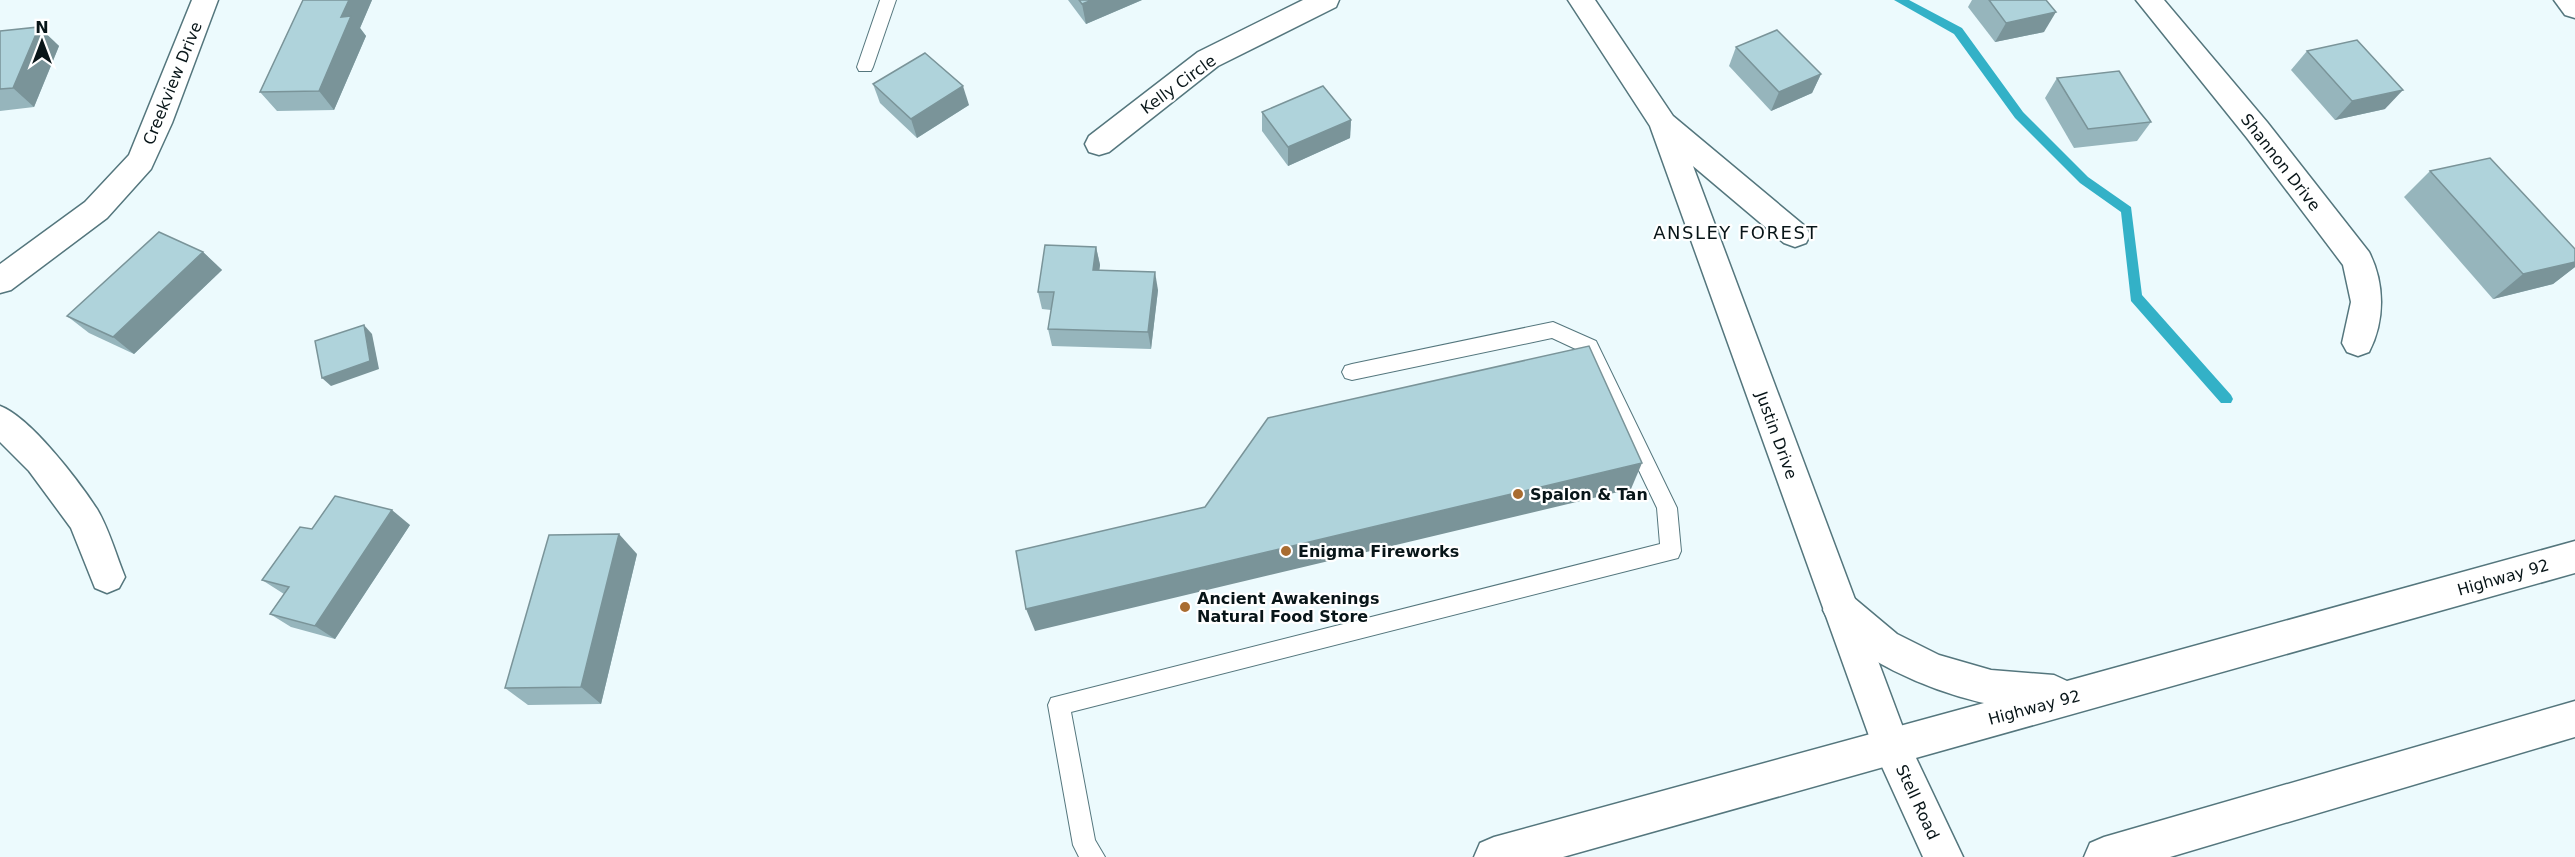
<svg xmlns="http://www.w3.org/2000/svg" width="2575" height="857" font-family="'DejaVu Sans',sans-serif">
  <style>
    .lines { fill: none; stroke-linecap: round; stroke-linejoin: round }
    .stream { fill: #33b1c7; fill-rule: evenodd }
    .service-casing { stroke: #54767d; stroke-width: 2 }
    .minor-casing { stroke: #54767d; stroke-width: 3 }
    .primary-casing { stroke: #54767d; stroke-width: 3 }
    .service { fill: #fff; fill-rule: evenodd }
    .minor { fill: #fff; fill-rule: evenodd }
    .primary { fill: #fff; fill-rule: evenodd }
    .wall { fill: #96b5bc }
    .shaded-wall { fill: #7a9499 }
    .building { fill: #afd3db; stroke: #7a9499; stroke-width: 1.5 }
    .poi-dot { fill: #a96c30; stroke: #fff; stroke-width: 2 }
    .labels { text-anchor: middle; stroke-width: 4.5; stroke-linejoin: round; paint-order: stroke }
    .street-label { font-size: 16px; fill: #081518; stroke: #fff }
    .poi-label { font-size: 16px; font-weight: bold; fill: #081518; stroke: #fff; text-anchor: start }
    .neighbourhood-label { font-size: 18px; letter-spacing: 1.5px; fill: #081518; stroke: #fff }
  </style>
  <rect width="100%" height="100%" fill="#ecfafd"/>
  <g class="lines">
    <path class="stream" d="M 1894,0 L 1909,0 L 1962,28 L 2023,112 L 2088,177 L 2131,207 L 2142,295 L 2231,395 L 2233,399 L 2231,403 L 2221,403 L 2131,301 L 2121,212 L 2080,183 L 2015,118 L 1954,34 Z"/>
    <g class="service-casing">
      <g id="service">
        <path d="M 880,0 L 896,0 L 873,67 L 871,71 L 859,71 L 857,67 Z"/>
        <path d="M 1553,322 L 1596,341 L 1677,508 L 1681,551 L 1678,558 L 1071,712 L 1095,840 L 1105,857 L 1079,857 L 1073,845 L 1048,705 L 1051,698 L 1660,544 L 1657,508 L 1582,352 L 1552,338 L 1352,380 L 1345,378 L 1342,372 L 1345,366 L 1352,364 Z"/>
      </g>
    </g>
    <g class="minor-casing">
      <g id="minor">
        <path d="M 192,0 L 218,0 L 172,123 L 151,169 L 107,218 L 11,290 L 0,293 L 0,264 L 85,202 L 129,155 Z"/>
        <path d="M 1303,0 L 1339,0 L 1336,7 L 1218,66 L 1109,152 L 1099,155 L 1089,152 L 1085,144 L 1089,136 L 1198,52 Z"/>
        <path d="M 1568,0 L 1595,0 L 1673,116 L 1806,227 L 1810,235 L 1806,243 L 1795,247 L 1784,243 L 1693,166 L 1908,741 L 1963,857 L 1923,857 L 1873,747 L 1650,126 Z"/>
        <path d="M 2136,0 L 2164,0 L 2267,122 L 2369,252 C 2385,283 2385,321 2369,352 L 2358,356 L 2347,352 L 2342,343 L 2351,302 L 2343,265 L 2247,138 Z"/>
        <path d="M 2554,0 L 2575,0 L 2575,18 L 2565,15 Z"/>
        <path d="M 0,406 C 30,417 79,481 97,509 C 109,529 116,555 125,577 L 119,588 L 107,593 L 95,588 L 71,528 L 29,471 L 0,442 Z"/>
      </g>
    </g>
    <g class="primary-casing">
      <g id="primary">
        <path d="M 2575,541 L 2575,573 L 1563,857 L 1474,857 L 1480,843 L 1494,837 L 1984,703 C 1935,692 1845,658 1823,610 L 1828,598 L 1841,594 L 1854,598 L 1897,634 L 1939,655 L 1991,670 L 2054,675 L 2067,681 Z"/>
        <path d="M 2575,701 L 2575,737 L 2170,857 L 2084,857 L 2090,843 L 2104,837 Z"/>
      </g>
    </g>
    <use href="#service" class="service"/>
    <use href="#minor" class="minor"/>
    <use href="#primary" class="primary"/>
  </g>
  <g class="wall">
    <path d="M 303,0 L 372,0 L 360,28 L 366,36 L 334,110 L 277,111 L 260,92 Z"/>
    <path d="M 1068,0 L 1142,0 L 1086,24 Z"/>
    <path d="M 1972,0 L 2046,0 L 2044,32 L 1995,42 L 1968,7 Z"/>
    <path d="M 39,27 L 59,46 L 34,107 L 0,111 L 0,31 Z"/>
    <path d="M 1736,47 L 1821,74 L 1812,93 L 1771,111 L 1729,66 Z"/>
    <path d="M 2307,51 L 2385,109 L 2335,120 L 2291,70 Z"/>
    <path d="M 2057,78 L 2151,122 L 2137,141 L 2074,148 L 2045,98 Z"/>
    <path d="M 873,84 L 969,105 L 917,138 L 880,103 Z"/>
    <path d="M 1262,112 L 1351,120 L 1350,138 L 1288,166 L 1262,131 Z"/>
    <path d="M 2430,171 L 2575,249 L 2575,267 L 2553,284 L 2493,299 L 2404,197 Z"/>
    <path d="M 1096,247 L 1100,265 L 1099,270 L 1158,290 L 1151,349 L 1052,346 L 1048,329 L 1051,310 L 1042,309 L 1038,292 Z"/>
    <path d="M 203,252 L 222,270 L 134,354 L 89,333 L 67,316 Z"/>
    <path d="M 410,525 L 335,639 L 291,627 L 270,614 L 284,594 L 262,580 L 312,529 Z"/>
    <path d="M 637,554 L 601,704 L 528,705 L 505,688 Z"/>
  </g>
  <g class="shaded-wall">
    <path d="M 349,0 L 372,0 L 360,28 L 366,36 L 334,110 L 319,91 L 341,17 Z"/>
    <path d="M 1092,0 L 1142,0 L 1086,24 L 1082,4 Z"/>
    <path d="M 2056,12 L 2044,32 L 1995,42 L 2006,23 Z"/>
    <path d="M 39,27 L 59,46 L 34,107 L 13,88 Z"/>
    <path d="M 1821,74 L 1812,93 L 1771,111 L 1779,92 Z"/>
    <path d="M 963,86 L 969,105 L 917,138 L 911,119 Z"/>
    <path d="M 2403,90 L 2385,109 L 2335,120 L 2352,101 Z"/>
    <path d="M 1351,120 L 1350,138 L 1288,166 L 1288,147 Z"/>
    <path d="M 1096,247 L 1100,265 L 1097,288 L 1093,270 Z"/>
    <path d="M 203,252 L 222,270 L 134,354 L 113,337 Z"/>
    <path d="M 2575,262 L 2575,267 L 2553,284 L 2493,299 L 2523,274 Z"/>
    <path d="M 1155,272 L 1158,290 L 1151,349 L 1148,332 Z"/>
    <path d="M 364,325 L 372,334 L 379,369 L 331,386 L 322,378 Z"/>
    <path d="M 1642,463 L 1631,489 L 1035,631 L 1026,609 Z"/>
    <path d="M 392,510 L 410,525 L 335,639 L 315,626 Z"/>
    <path d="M 619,534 L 637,554 L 601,704 L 581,687 Z"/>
  </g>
  <g class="building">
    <path d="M 303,0 L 349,0 L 341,17 L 351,16 L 319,91 L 260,92 Z"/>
    <path d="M 1079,0 L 1092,0 L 1082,4 Z"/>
    <path d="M 1989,0 L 2046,0 L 2056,12 L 2006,23 Z"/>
    <path d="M 39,27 L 13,88 L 0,89 L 0,31 Z"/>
    <path d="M 1777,30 L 1821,74 L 1779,92 L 1736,47 Z"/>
    <path d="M 2357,40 L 2403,90 L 2352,101 L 2307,51 Z"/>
    <path d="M 925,53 L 963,86 L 911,119 L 873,84 Z"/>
    <path d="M 2119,71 L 2151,122 L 2088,129 L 2057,78 Z"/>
    <path d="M 1323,86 L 1351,120 L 1288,147 L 1262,112 Z"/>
    <path d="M 2490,158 L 2575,249 L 2575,262 L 2523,274 L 2430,171 Z"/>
    <path d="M 159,232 L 203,252 L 113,337 L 67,316 Z"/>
    <path d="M 1045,245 L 1096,247 L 1093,270 L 1155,272 L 1148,332 L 1048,329 L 1054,292 L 1038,292 Z"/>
    <path d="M 364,325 L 370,361 L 322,378 L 315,341 Z"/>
    <path d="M 1589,346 L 1642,463 L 1026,609 L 1016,551 L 1205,507 L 1268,418 Z"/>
    <path d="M 335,496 L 392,510 L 315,626 L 270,614 L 289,587 L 262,580 L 300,527 L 312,529 Z"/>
    <path d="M 619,534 L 581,687 L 505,688 L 549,535 Z"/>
  </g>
  <g class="poi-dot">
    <circle cx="1518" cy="494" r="6"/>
    <circle cx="1286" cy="551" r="6"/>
    <circle cx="1185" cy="607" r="6"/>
  </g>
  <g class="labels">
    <g class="street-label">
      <text transform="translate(172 83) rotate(-68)" y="6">Creekview Drive</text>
      <text transform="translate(1178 84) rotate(-36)" y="6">Kelly Circle</text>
      <text transform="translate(2281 162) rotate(52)" y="6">Shannon Drive</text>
      <text transform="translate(1777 435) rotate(70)" y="6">Justin Drive</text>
      <text transform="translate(2503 577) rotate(-16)" y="6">Highway 92</text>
      <text transform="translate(2034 707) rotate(-15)" y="6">Highway 92</text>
      <text transform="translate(1918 802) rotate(65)" y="6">Stell Road</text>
    </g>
    <g class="poi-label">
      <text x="1530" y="500">Spalon &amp; Tan</text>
      <text x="1298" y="557">Enigma Fireworks</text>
      <text x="1197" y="604">Ancient Awakenings<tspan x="1197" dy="18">Natural Food Store</tspan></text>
    </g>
    <g class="neighbourhood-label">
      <text x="1736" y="239">ANSLEY FOREST</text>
    </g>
  </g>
  <g transform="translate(42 42)" stroke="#ffffff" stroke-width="4.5" paint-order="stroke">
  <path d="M0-4.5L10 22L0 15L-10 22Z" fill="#081518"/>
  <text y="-9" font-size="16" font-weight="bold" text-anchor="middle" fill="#081518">N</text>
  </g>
</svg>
